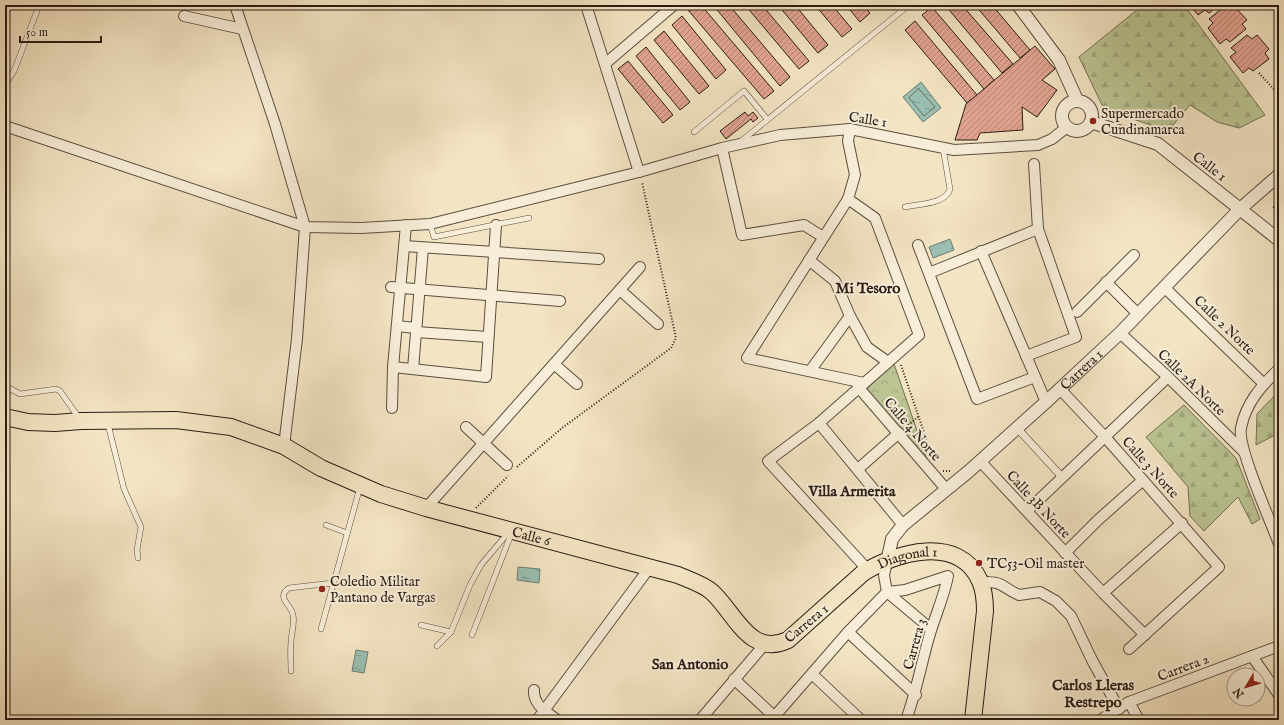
<svg xmlns="http://www.w3.org/2000/svg" width="1284" height="725" font-family="'IM FELL English',serif">
  <style>
    .forest { fill: url(#forest-firs); stroke: #727054 }
    .park { fill: url(#park-crowns); stroke: #727054 }
    .water { fill: url(#water-ripples); stroke: #6d7e73 }
    .lines { fill: none; stroke-linecap: round; stroke-linejoin: round }
    .shore { stroke: #626e64; stroke-width: 1 }
    .building { fill: url(#building-hatch); stroke: #291c15 }
    .service-casing { stroke: #5c4e40; stroke-width: 6 }
    .pedestrian-casing { stroke: #5c4e40; stroke-width: 8 }
    .minor-casing { stroke: #5c4e40; stroke-width: 12 }
    .tertiary-casing { stroke: #5c4e40; stroke-width: 14 }
    .primary-casing { stroke: #291c15; stroke-width: 18 }
    .path { stroke: #291c15; stroke-width: 2; stroke-dasharray: 1 2; stroke-linecap: butt }
    .service { stroke: #f7edd8; stroke-width: 5 }
    .pedestrian { stroke: #f7edd8; stroke-width: 7 }
    .minor { stroke: #f7edd8; stroke-width: 10 }
    .tertiary { stroke: #f7edd8; stroke-width: 12 }
    .primary { stroke: #f3e4c3; stroke-width: 16 }
    .poi-dot { fill: #8f2418; stroke: #f7edd8; stroke-width: 1.5 }
    .labels { text-anchor: middle; stroke-width: 4; stroke-linejoin: round; paint-order: stroke }
    .poi-label { font-size: 14px; fill: #291c15; stroke: #f7edd8; text-anchor: start }
    .street-label { font-size: 14px; fill: #291c15; stroke: #f7edd8 }
    .neighbourhood-label { font-size: 15px; font-weight: bold; fill: #291c15; stroke: #f7edd8 }
  </style>
  <defs>
    <pattern id="forest-firs" width="22" height="20" patternUnits="userSpaceOnUse"><rect width="22" height="20" fill="#bbc493"/><path d="M5 1l3.5 6h-7zM16 11l3.5 6h-7z" fill="#a1a87e"/></pattern>
    <pattern id="park-crowns" width="20" height="18" patternUnits="userSpaceOnUse"><rect width="20" height="18" fill="#bbc493"/><path d="M2 6a3 3 0 1 1 6 0M12 15a3 3 0 1 1 6 0" fill="none" stroke="#a1a87e"/></pattern>
    <pattern id="water-ripples" width="26" height="14" patternUnits="userSpaceOnUse"><rect width="26" height="14" fill="#9bbfb2"/><path d="M2 4q2-2 4 0t4 0M15 11q2-2 4 0t4 0" fill="none" stroke="#7e9a90"/></pattern>
    <pattern id="building-hatch" width="6" height="6" patternUnits="userSpaceOnUse"><rect width="6" height="6" fill="#e2a492"/><path d="M-1 1l2-2M0 6l6-6M5 7l2-2" fill="none" stroke="#b78576"/></pattern>
  </defs>
  <rect width="100%" height="100%" fill="#f3e4c3"/>
  <filter id="stains"><feTurbulence type="fractalNoise" baseFrequency=".005" numOctaves="4"/><feColorMatrix values="0 0 0 0 .2 0 0 0 0 .09 0 0 0 0 .02 0 0 0 .5 -.17"/></filter>
  <radialGradient id="worn" r=".72"><stop offset=".6" stop-color="#630" stop-opacity="0"/><stop offset="1" stop-color="#630" stop-opacity=".3"/></radialGradient>
  <g class="forest">
    <path d="M 1143,5 L 1184,5 L 1265,115 L 1239,128 L 1217,122 L 1190,105 L 1168,131 L 1104,109 L 1079,57 Z"/>
    <path d="M 1279,391 L 1279,436 L 1275,435 L 1256,445 L 1257,414 Z"/>
    <path d="M 1184,405 L 1236,458 L 1260,519 L 1252,524 L 1238,497 L 1204,531 L 1190,516 L 1188,487 L 1146,437 Z"/>
  </g>
  <path class="park" d="M 894,364 L 929,465 L 863,392 Z"/>
  <g class="water">
    <path d="M 921,82 L 941,108 L 923,122 L 903,97 Z"/>
    <path d="M 950,239 L 954,250 L 933,258 L 929,247 Z"/>
    <path d="M 518,567 L 540,569 L 539,583 L 517,580 Z"/>
    <path d="M 356,650 L 368,652 L 364,673 L 352,671 Z"/>
  </g>
  <g class="lines">
    <path class="shore" d="M 919,89 L 935,107 L 924,116 L 909,98 Z"/>
  </g>
  <g class="building">
    <path d="M 693,5 L 701,5 L 774,91 L 764,99 L 688,10 Z"/>
    <path d="M 713,5 L 729,5 L 790,77 L 780,86 Z"/>
    <path d="M 745,5 L 762,5 L 809,61 L 799,69 Z"/>
    <path d="M 778,5 L 795,5 L 828,45 L 818,53 Z"/>
    <path d="M 815,5 L 832,5 L 852,29 L 842,37 Z"/>
    <path d="M 846,5 L 863,5 L 870,13 L 860,22 Z"/>
    <path d="M 945,5 L 962,5 L 1013,64 L 1002,73 Z"/>
    <path d="M 975,5 L 992,5 L 1030,50 L 1020,58 Z"/>
    <path d="M 1190,5 L 1219,5 L 1209,13 L 1205,10 L 1198,15 Z"/>
    <path d="M 1225,6 L 1229,10 L 1234,6 L 1247,20 L 1242,24 L 1246,29 L 1230,42 L 1226,39 L 1220,44 L 1208,28 L 1213,23 L 1209,19 Z"/>
    <path d="M 932,7 L 994,80 L 984,89 L 922,15 Z"/>
    <path d="M 682,16 L 726,70 L 716,79 L 672,25 Z"/>
    <path d="M 915,21 L 977,95 L 967,103 L 905,30 Z"/>
    <path d="M 664,31 L 709,86 L 699,94 L 654,40 Z"/>
    <path d="M 1247,35 L 1252,39 L 1257,35 L 1269,49 L 1265,53 L 1269,59 L 1253,71 L 1249,68 L 1243,73 L 1230,57 L 1236,52 L 1231,48 Z"/>
    <path d="M 1035,46 L 1055,69 L 1042,80 L 1057,90 L 1037,117 L 1022,107 L 1023,130 L 980,133 L 977,140 L 955,140 L 966,104 Z"/>
    <path d="M 646,47 L 690,102 L 680,110 L 636,56 Z"/>
    <path d="M 628,61 L 673,115 L 663,123 L 618,69 Z"/>
    <path d="M 745,112 L 748,116 L 753,112 L 758,118 L 753,122 L 751,119 L 726,139 L 720,131 Z"/>
    <path d="M 1279,201 L 1279,214 L 1273,207 Z"/>
  </g>
  <g class="lines">
    <g class="service-casing">
      <g id="service">
        <path d="M 5,85 L 14,71 L 37,11"/>
        <path d="M 694,132 L 744,91 L 767,119"/>
        <path d="M 740,142 L 909,5"/>
        <path d="M 905,207 C 919,204 946,204 950,189 L 943,148"/>
        <path d="M 430,224 L 434,237 L 529,218"/>
        <path d="M 5,386 L 20,394 L 56,389 L 60,391 L 79,418"/>
        <path d="M 108,424 L 124,489 L 141,527 L 137,550 L 138,558"/>
        <path d="M 326,525 L 347,533"/>
        <path d="M 421,625 L 451,632"/>
        <path d="M 321,629 L 360,487"/>
        <path d="M 472,635 L 512,532"/>
        <path d="M 437,646 L 451,632 L 470,585 L 481,565 L 508,533"/>
        <path d="M 291,671 C 291,661 290,652 291,643 C 291,633 295,624 293,615 C 292,605 275,598 289,588 L 333,583"/>
      </g>
    </g>
    <g class="pedestrian-casing">
      <path id="pedestrian" d="M 1017,428 L 1062,477"/>
    </g>
    <g class="minor-casing">
      <g id="minor">
        <path d="M 235,5 L 275,124 L 305,227 L 297,339 L 284,446"/>
        <path d="M 586,5 L 639,172"/>
        <path d="M 184,16 L 242,29"/>
        <path d="M 606,63 L 674,5"/>
        <path d="M 5,126 L 305,227 L 361,228 L 430,224 L 639,172 L 722,148 L 780,135 L 850,129 L 954,150 L 1038,145 L 1052,139 L 1067,127"/>
        <path d="M 850,129 L 848,141 L 855,175 L 848,199 L 747,358 L 864,383"/>
        <path d="M 722,148 L 742,235 L 804,225 L 823,237"/>
        <path d="M 848,199 L 875,218 L 919,335 L 819,423 L 768,461 L 868,570"/>
        <path d="M 918,245 L 977,399 L 1035,377"/>
        <path d="M 404,246 L 599,259"/>
        <path d="M 981,251 L 1046,402"/>
        <path d="M 809,260 L 835,281 L 850,316 L 867,347 L 888,362"/>
        <path d="M 929,273 L 1038,229"/>
        <path d="M 1106,282 L 1138,314"/>
        <path d="M 391,287 L 560,301"/>
        <path d="M 1165,288 L 1264,384"/>
        <path d="M 620,290 L 658,324"/>
        <path d="M 1077,312 L 1134,255"/>
        <path d="M 397,326 L 416,328"/>
        <path d="M 416,332 L 488,337"/>
        <path d="M 1120,333 L 1168,377 L 1244,452"/>
        <path d="M 1026,356 L 1076,337 L 1038,229 L 1034,164"/>
        <path d="M 554,364 L 577,384"/>
        <path d="M 393,367 L 486,377 L 496,225"/>
        <path d="M 413,369 L 423,248"/>
        <path d="M 1279,369 C 1261,386 1246,403 1241,428 C 1237,447 1271,522 1279,544"/>
        <path d="M 810,371 L 850,316"/>
        <path d="M 859,388 L 946,489"/>
        <path d="M 1060,389 L 1106,438 L 1219,567 L 1129,649"/>
        <path d="M 392,408 L 393,367 L 406,225"/>
        <path d="M 819,423 L 903,525"/>
        <path d="M 466,427 L 507,465"/>
        <path d="M 980,461 L 1103,593 L 1145,635"/>
        <path d="M 858,469 L 899,433"/>
        <path d="M 426,508 L 640,267"/>
        <path d="M 1027,511 L 1168,377"/>
        <path d="M 1065,553 L 1098,520 L 1143,480"/>
        <path d="M 887,562 L 884,575 L 887,592 L 931,629"/>
        <path d="M 981,582 C 1004,581 1001,587 1019,595 L 1040,592 L 1056,601 L 1071,616 L 1092,660 L 1119,709"/>
        <path d="M 1103,593 L 1182,523"/>
        <path d="M 848,632 L 916,695"/>
        <path d="M 1252,656 L 1279,695"/>
        <path d="M 812,674 L 861,720"/>
        <path d="M 734,679 L 778,720"/>
        <path d="M 534,690 C 533,705 546,711 557,720"/>
        <path d="M 1129,702 L 1139,720"/>
        <path d="M 774,717 L 848,632 L 887,592 L 905,590 L 948,576 C 944,597 935,616 929,637 C 921,665 916,693 906,720"/>
        <path d="M 537,720 L 650,567"/>
        <path d="M 700,720 L 764,645"/>
        <path d="M 1100,720 L 1129,702 L 1279,646"/>
      </g>
    </g>
    <g class="tertiary-casing">
      <g id="tertiary">
        <path d="M 1018,5 L 1059,60 L 1077,100"/>
        <circle cx="1077" cy="116" r="15"/>
        <path d="M 1091,122 L 1158,144 L 1279,240"/>
        <path id="s1" d="M 887,562 L 892,539 L 903,525 L 968,472 L 1046,402 L 1120,333 L 1240,209 L 1279,175"/>
      </g>
    </g>
    <g class="primary-casing">
      <g id="primary">
        <path id="s2" d="M 5,417 L 28,422 L 55,423 L 81,421 L 176,420 L 231,427 L 284,446 L 321,468 L 381,494 L 426,508 L 678,575 C 689,580 703,584 712,592 C 735,613 750,658 788,640 L 863,573 C 896,552 959,534 980,581 C 984,590 985,601 985,611 L 973,720"/>
      </g>
    </g>
    <g class="path">
      <path d="M 1259,73 L 1279,95"/>
      <path d="M 901,365 L 932,456"/>
      <path d="M 906,427 L 918,417"/>
      <path d="M 517,467 L 562,428 L 671,348 L 676,338 L 642,182"/>
      <path d="M 943,471 L 952,471"/>
      <path d="M 476,508 L 508,476"/>
    </g>
    <use href="#service" class="service"/>
    <use href="#pedestrian" class="pedestrian"/>
    <use href="#minor" class="minor"/>
    <use href="#tertiary" class="tertiary"/>
    <use href="#primary" class="primary"/>
  </g>
  <g class="poi-dot">
    <circle cx="1093" cy="121" r="4"/>
    <circle cx="979" cy="563" r="4"/>
    <circle cx="322" cy="589" r="4"/>
  </g>
  <g class="labels">
    <g class="poi-label">
      <text x="1101" y="118">Supermercado<tspan x="1101" dy="16">Cundinamarca</tspan></text>
      <text x="987" y="568">TC53-Oil master</text>
      <text x="330" y="586">Coledio Militar<tspan x="330" dy="16">Pantano de Vargas</tspan></text>
    </g>
    <g class="street-label">
      <text transform="translate(868 119) rotate(9)" y="5">Calle 1</text>
      <text transform="translate(1210 166) rotate(38)" y="5">Calle 1</text>
      <text transform="translate(1225 325) rotate(44)" y="5">Calle 2 Norte</text>
      <text dy="5" stroke="none"><textPath href="#s1" startOffset="278">Carrera 1</textPath></text>
      <text transform="translate(1192 382) rotate(44)" y="5">Calle 2A Norte</text>
      <text transform="translate(913 429) rotate(49)" y="5">Calle 4 Norte</text>
      <text transform="translate(1151 467) rotate(48)" y="5">Calle 3 Norte</text>
      <text transform="translate(1039 504) rotate(47)" y="5">Calle 3B Norte</text>
      <text dy="5" stroke="none"><textPath href="#s2" startOffset="548">Calle 6</textPath></text>
      <text dy="5" stroke="none"><textPath href="#s2" startOffset="985">Diagonal 1</textPath></text>
      <text transform="translate(806 623) rotate(-40)" y="5">Carrera 1</text>
      <text transform="translate(914 644) rotate(-75)" y="5">Carrera 3</text>
      <text transform="translate(1183 667) rotate(-21)" y="5">Carrera 2</text>
    </g>
    <g class="neighbourhood-label">
      <text x="868" y="293">Mi Tesoro</text>
      <text x="852" y="496">Villa Armerita</text>
      <text x="690" y="669">San Antonio</text>
      <text x="1093" y="690">Carlos Lleras<tspan x="1093" dy="17">Restrepo</tspan></text>
    </g>
  </g>
  <rect width="1284" height="725" fill="none" stroke="#f3e4c3" stroke-width="20"/>
  <rect x="6" y="6" width="1272" height="713" fill="none" stroke="#291c15" stroke-width="2"/>
  <rect x="10" y="10" width="1264" height="705" fill="none" stroke="#291c15"/>
  <g transform="translate(1246 687) rotate(232)"><circle r="19" fill="#f7edd8" stroke="#a5998a"/>
  <path d="M0-3L7 15L0 10L-7 15Z" fill="#8f2418"/>
  <text y="-6" font-size="11" font-weight="bold" text-anchor="middle" fill="#291c15">N</text>
  </g>
  <path d="M20 36v6h81v-6" fill="none" stroke="#291c15" stroke-width="2"/>
  <text x="26" y="36" font-size="12" fill="#291c15" stroke="#f7edd8" stroke-width="3" paint-order="stroke">50 m</text>
  <rect width="100%" height="100%" filter="url(#stains)"/>
  <rect width="100%" height="100%" fill="url(#worn)"/>
</svg>
